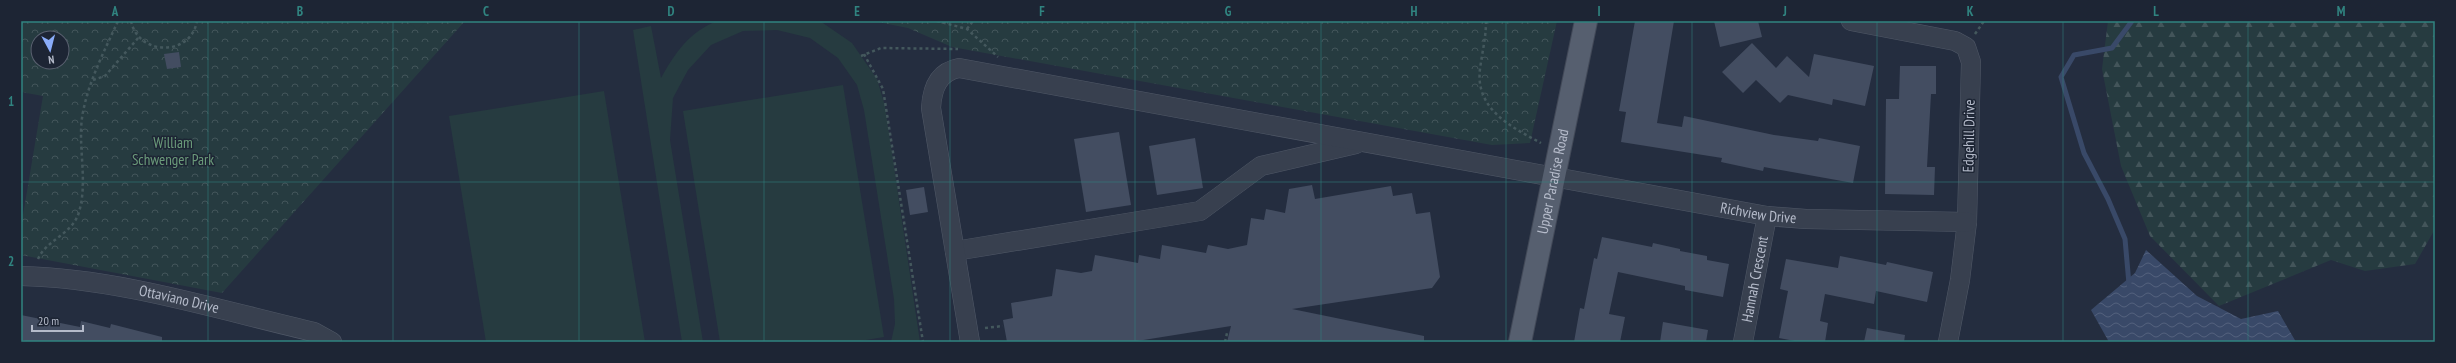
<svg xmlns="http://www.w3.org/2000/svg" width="2456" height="363" font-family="'PT Sans Narrow',sans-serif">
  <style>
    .forest { fill: url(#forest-firs) }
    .park { fill: url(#park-crowns); fill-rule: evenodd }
    .pitch { fill: #263b40 }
    .water { fill: url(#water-waves) }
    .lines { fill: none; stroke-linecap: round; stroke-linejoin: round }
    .stream { stroke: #394968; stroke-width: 5 }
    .building { fill: #434d61 }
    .minor-casing { stroke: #505867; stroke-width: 20 }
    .major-casing { stroke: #424958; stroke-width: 24 }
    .path { stroke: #44585d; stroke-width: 2.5; stroke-dasharray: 3 3; stroke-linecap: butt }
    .minor { stroke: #38404f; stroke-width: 19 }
    .major { stroke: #565f6f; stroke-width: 22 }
    .grid { fill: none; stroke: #308480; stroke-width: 1; stroke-opacity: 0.55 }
    .labels { text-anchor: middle; stroke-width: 3; stroke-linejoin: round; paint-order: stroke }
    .street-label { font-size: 15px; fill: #b5bbca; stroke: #1d2534 }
    .park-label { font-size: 15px; fill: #6b9b7a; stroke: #1d2534 }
    .neatline { fill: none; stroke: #308480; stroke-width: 1.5 }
    .grid-label { font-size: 13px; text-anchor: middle; font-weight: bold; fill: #308480 }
  </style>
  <defs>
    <pattern id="forest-firs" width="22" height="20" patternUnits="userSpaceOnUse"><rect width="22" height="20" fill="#263b40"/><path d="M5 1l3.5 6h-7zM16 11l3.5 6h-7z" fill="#43555a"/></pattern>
    <pattern id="park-crowns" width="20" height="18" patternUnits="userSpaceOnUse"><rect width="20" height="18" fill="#263b40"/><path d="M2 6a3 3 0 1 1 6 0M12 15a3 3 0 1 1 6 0" fill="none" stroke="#43555a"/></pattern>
    <pattern id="water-waves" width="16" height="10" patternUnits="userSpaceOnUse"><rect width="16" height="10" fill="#394968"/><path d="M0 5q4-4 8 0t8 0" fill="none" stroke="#53617c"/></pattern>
  </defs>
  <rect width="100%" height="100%" fill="#242d3f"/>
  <path class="forest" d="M 2108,21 L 2435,21 L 2435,229 L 2415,264 L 2365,271 L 2331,260 L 2219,306 L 2150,236 L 2121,166 L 2102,69 Z"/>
  <g class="park">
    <path d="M 21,21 L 465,21 L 222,293 L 21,255 L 21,227 L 43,96 L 21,92 ZM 38,38 L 62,38 L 62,62 L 38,62 Z"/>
    <path d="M 873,21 L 1557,21 L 1530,143 L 1492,145 L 952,47 L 908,28 Z"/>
  </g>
  <g class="pitch">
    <path d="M 407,21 L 426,21 L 418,30 Z"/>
    <path d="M 717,21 L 820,21 L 852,43 L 877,79 L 885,106 L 920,342 L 891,342 L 895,324 L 894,299 L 864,110 L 857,85 L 838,58 L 810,38 L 777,30 L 743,31 L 711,45 L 688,70 L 673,98 L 670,140 L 703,342 L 682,342 L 633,30 L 651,26 L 661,78 C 676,52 688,33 717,21 Z"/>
    <path d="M 843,85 L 884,337 L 854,342 L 720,342 L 683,111 Z"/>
    <path d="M 604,91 L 645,342 L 486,342 L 449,116 Z"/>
  </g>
  <path class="water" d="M 2146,250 L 2197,296 L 2241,319 L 2278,311 L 2296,342 L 2109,342 L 2091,310 L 2135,273 Z"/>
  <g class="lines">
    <path class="stream" d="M 2129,284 L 2125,239 L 2108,199 L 2084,153 L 2061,77 L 2074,55 L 2112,48 L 2132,21"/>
  </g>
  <g class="building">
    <path d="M 1635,21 L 1674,21 L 1657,123 L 1682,127 L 1684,116 L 1774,135 L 1818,141 L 1819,138 L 1860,146 L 1853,183 L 1764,167 L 1763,171 L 1721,162 L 1722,158 L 1621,142 L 1626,112 L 1619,111 Z"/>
    <path d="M 1714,21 L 1758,21 L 1762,37 L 1720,47 Z"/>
    <path d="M 1752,43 L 1776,68 L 1787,56 L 1809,77 L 1814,54 L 1874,66 L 1865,106 L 1833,99 L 1832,105 L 1788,95 L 1780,103 L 1756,80 L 1743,93 L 1722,72 Z"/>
    <path d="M 179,52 L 181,67 L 167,69 L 164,54 Z"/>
    <path d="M 1900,66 L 1936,66 L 1936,94 L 1931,94 L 1927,167 L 1935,167 L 1934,195 L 1885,194 L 1886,99 L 1899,99 Z"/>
    <path d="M 1119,132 L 1131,205 L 1086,212 L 1074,139 Z"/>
    <path d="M 1195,138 L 1203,188 L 1157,195 L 1149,146 Z"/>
    <path d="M 1312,185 L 1315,199 L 1391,186 L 1393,196 L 1412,193 L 1416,214 L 1430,212 L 1440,277 L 1432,288 L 1292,309 L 1424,336 L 1424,342 L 1227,342 L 1231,326 L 1131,342 L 1007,342 L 1003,320 L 1013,318 L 1011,303 L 1052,296 L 1056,269 L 1081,273 L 1092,271 L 1095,255 L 1138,263 L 1139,255 L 1160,259 L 1162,245 L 1206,253 L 1208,245 L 1228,249 L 1247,245 L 1251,218 L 1264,220 L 1266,209 L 1285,213 L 1289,189 Z"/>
    <path d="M 924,187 L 928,212 L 910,215 L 906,190 Z"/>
    <path d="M 1602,237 L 1652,247 L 1653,243 L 1680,249 L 1680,251 L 1707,256 L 1707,260 L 1729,264 L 1723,297 L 1685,290 L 1685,286 L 1618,272 L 1609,314 L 1625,317 L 1620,342 L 1574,342 L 1580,308 L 1584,309 L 1594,258 L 1597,259 Z"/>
    <path d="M 1840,256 L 1886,265 L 1887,262 L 1933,272 L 1927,302 L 1876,291 L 1874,304 L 1825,294 L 1820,321 L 1828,323 L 1825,342 L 1800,342 L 1779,338 L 1788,291 L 1780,289 L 1786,259 L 1838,268 Z"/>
    <path d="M 21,315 L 80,327 L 81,321 L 110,328 L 111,324 L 162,337 L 162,342 L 31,342 L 21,340 Z"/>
    <path d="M 1663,322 L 1708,330 L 1706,342 L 1660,342 Z"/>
    <path d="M 1867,328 L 1905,335 L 1904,342 L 1864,342 Z"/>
  </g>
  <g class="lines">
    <g class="minor-casing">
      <g id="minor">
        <path d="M 1851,21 L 1955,41 L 1966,47 L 1971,62 L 1967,222 L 1960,280 L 1948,342"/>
        <path d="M 955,251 L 1200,211 L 1261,166 L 1356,144"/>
        <path id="s1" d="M 21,276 C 118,278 219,310 314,332 L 332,342"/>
        <path id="s2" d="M 970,342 L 931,108 C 932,89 938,72 959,68 L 1767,216 L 1806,219 L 1967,222"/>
        <path id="s3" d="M 1743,342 L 1767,216"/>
      </g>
    </g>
    <g class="major-casing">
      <g id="major">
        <path id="s4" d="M 1520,342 L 1586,21"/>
      </g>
    </g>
    <g class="path">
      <path d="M 131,21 C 138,56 191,57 197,21"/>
      <path d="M 937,21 L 967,29 L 998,57"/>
      <path d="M 1486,21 C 1486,38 1482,53 1480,69 C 1475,109 1511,127 1541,143"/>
      <path d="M 967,29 L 973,21"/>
      <path d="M 1975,34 L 1984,21"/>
      <path d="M 864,54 L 883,89 L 923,342"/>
      <path d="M 861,56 L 881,48 L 958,49"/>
      <path d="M 93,80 L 105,76 L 139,37"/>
      <path d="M 38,259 C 46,240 73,234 79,212 C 88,182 78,148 82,118 C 87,84 104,52 118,21"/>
      <path d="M 985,328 L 1003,326"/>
      <path d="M 1170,341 L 1170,342"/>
      <path d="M 1225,342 L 1227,333"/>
    </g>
    <use href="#minor" class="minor"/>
    <use href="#major" class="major"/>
  </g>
  <path class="grid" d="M 208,21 L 208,342M 393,21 L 393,342M 579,21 L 579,342M 764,21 L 764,342M 950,21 L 950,342M 1135,21 L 1135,342M 1321,21 L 1321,342M 1506,21 L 1506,342M 1692,21 L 1692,342M 1877,21 L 1877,342M 2063,21 L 2063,342M 2248,21 L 2248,342M 21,182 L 2435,182"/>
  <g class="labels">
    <g class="street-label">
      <text transform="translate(1969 136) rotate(-89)" y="5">Edgehill Drive</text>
      <text dy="5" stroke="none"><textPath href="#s4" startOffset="164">Upper Paradise Road</textPath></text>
      <text dy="5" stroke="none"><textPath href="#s2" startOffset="1103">Richview Drive</textPath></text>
      <text dy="5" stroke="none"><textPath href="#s3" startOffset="64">Hannah Crescent</textPath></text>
      <text dy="5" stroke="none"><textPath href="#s1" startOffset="160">Ottaviano Drive</textPath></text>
    </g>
    <g class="park-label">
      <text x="173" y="148">William<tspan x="173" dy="17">Schwenger Park</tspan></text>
    </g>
  </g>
  <rect width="2456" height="363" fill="none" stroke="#1d2534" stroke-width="44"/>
  <g transform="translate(50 50) rotate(173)"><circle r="19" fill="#1d2534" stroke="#5a6170"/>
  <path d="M0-3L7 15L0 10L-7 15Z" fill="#8aacf9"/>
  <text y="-6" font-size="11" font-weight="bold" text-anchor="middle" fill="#b5bbca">N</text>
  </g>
  <path d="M32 325v6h51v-6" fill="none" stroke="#b5bbca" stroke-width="2"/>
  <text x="38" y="325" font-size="12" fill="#b5bbca" stroke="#1d2534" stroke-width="3" paint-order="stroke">20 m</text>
  <rect x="22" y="22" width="2412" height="319" class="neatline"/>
  <g class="grid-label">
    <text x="115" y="16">A</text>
    <text x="300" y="16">B</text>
    <text x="486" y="16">C</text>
    <text x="671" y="16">D</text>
    <text x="857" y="16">E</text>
    <text x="1042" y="16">F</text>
    <text x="1228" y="16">G</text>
    <text x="1414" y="16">H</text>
    <text x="1599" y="16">I</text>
    <text x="1785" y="16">J</text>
    <text x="1970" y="16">K</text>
    <text x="2156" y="16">L</text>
    <text x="2341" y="16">M</text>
    <text x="11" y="106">1</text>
    <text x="11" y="266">2</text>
  </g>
</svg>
